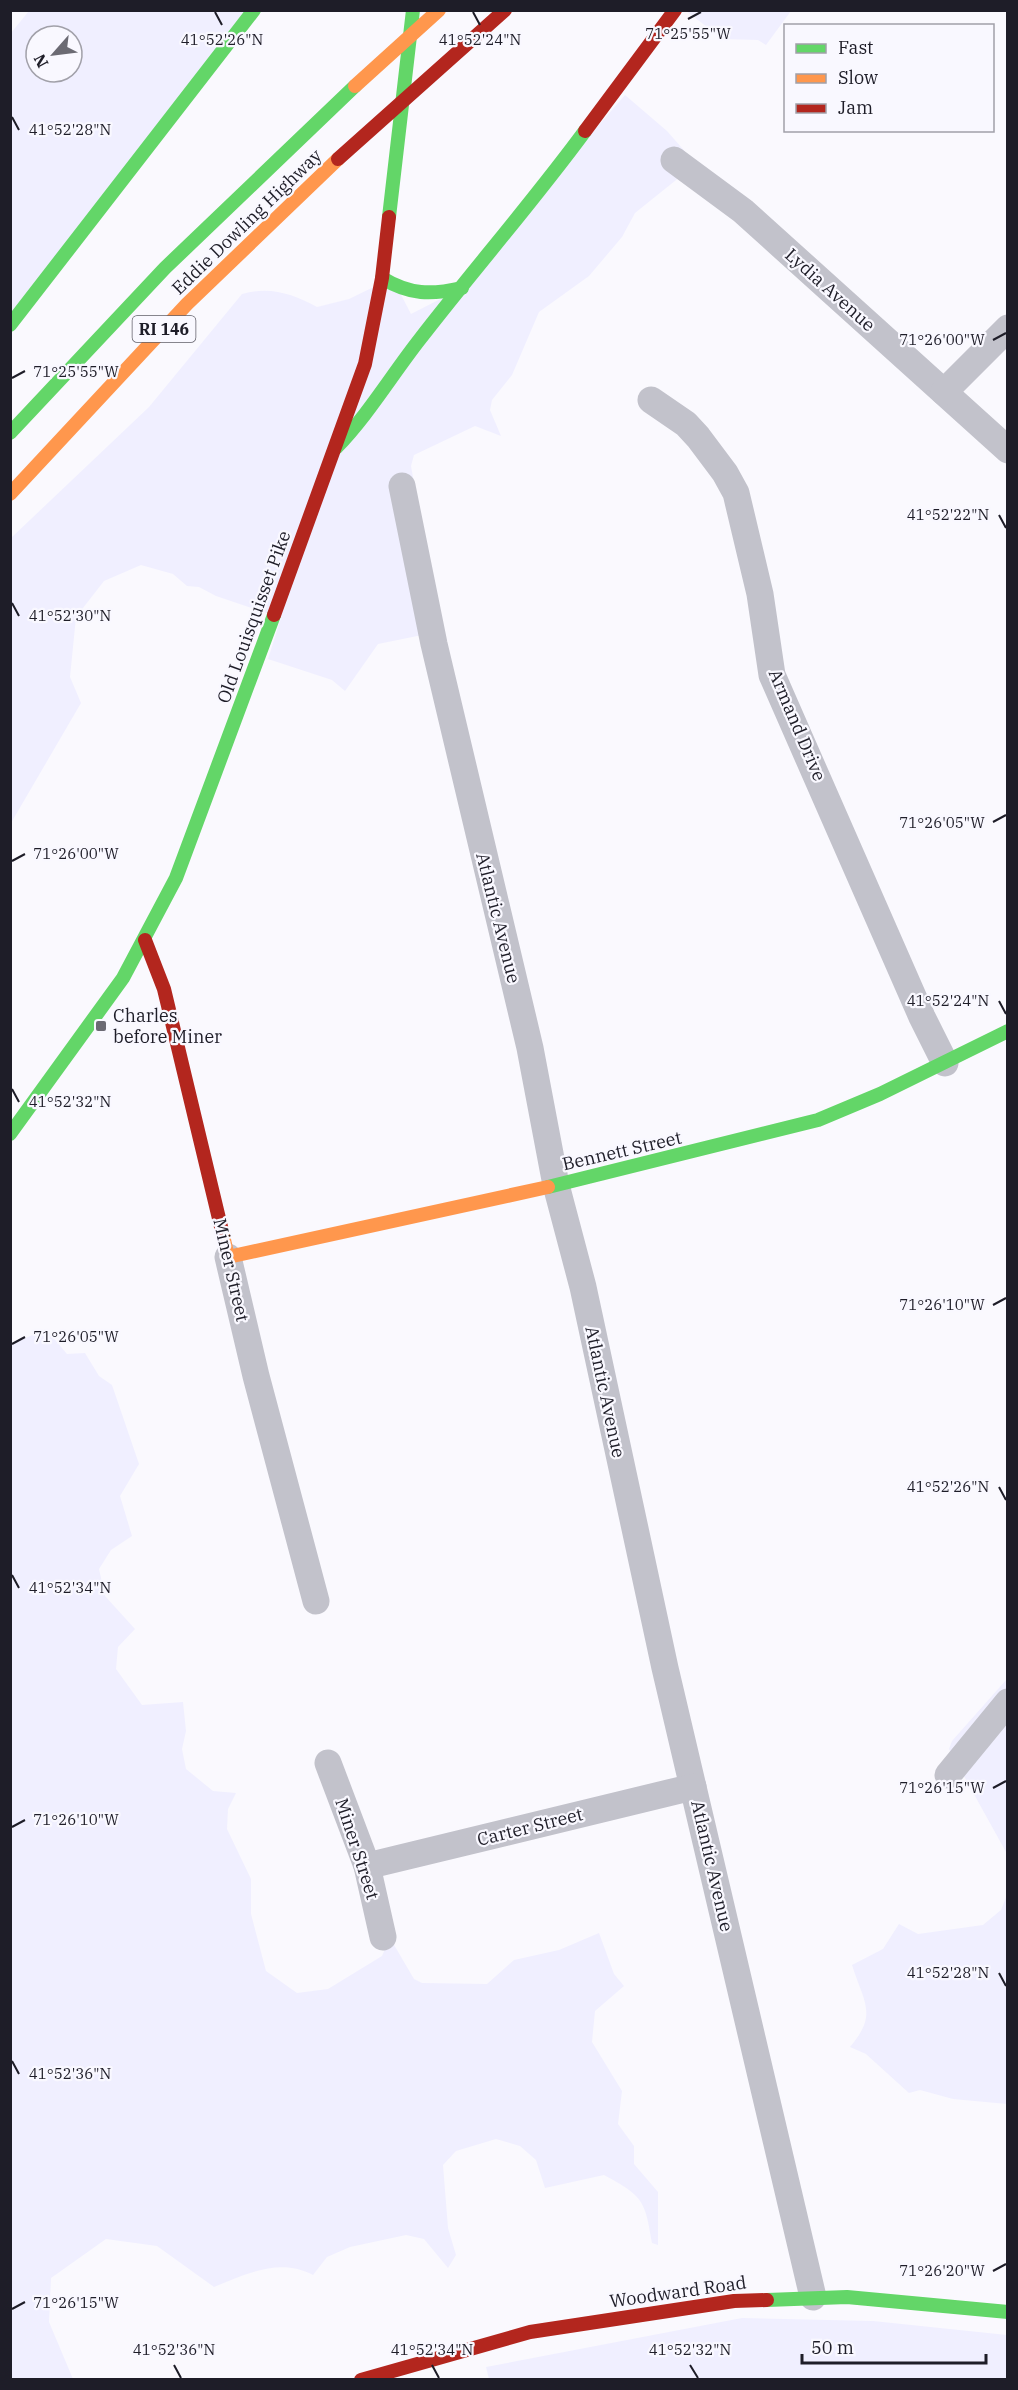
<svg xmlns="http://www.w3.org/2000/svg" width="1018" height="2390" font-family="'IBM Plex Serif',serif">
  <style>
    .green { fill: #f0efff; fill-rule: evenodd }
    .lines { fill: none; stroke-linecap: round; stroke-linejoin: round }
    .street { stroke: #c2c2cb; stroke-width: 27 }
    .fast { stroke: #63d668; stroke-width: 14 }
    .slow { stroke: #ff974d; stroke-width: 14 }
    .jam { stroke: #b3261e; stroke-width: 14 }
    .ticks { fill: none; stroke: #1e1d28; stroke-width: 2 }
    .poi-dot { fill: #6b6a73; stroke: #f9f8ff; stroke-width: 2 }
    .labels { text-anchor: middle; stroke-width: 4.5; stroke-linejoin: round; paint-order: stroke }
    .shield { fill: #f9f8ff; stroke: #605f68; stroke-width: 1.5 }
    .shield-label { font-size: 16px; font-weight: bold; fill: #1e1d28 }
    .street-label { font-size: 18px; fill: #1e1d28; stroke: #f9f8ff }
    .poi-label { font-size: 18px; fill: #1e1d28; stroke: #f9f8ff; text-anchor: start }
    .ticks-label { font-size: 15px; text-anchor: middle; fill: #1e1d28; stroke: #f9f8ff; stroke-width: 4.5; stroke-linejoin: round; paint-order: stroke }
  </style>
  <rect width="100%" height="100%" fill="#faf9fe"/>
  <g class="green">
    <path d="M 29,11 L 253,11 L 11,323 L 11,33 ZM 36,36 L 72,36 L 72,72 L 36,72 Z"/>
    <path d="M 686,11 L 791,11 L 766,45 L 758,40 L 723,39 Z"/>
    <path d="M 625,95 L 667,131 L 696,164 L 635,213 L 622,237 L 589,276 L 539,312 L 512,375 L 492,400 L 490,410 L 501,436 L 475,426 L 414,455 L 411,466 L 437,616 L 437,632 L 378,644 L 345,691 L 332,680 L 268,659 L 281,618 L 216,596 L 199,587 L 187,586 L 173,574 L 141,565 L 104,581 L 76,617 L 70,677 L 81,703 L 11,823 L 11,538 L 149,407 L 242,294 C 270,286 293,294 317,307 L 349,299 L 386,281 L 395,283 L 411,314 L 454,292 Z"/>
    <path d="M 46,1329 L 67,1354 L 85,1353 L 99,1376 L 112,1385 L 139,1464 L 120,1496 L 132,1536 L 111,1550 L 99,1569 L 105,1596 L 135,1629 L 118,1647 L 116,1669 L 142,1705 L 183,1702 L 186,1731 L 182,1749 L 186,1769 L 213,1791 L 236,1793 L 228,1809 L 227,1829 L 251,1879 L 251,1914 L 266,1971 L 297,1993 L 328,1989 L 382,1956 L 390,1938 L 414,1979 L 422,1983 L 487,1984 L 514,1960 L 559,1950 L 599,1933 L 614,1974 L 624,1986 L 595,2011 L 592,2042 L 622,2091 L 618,2124 L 634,2146 L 634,2164 L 658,2192 L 658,2245 L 652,2243 C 645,2200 643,2196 604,2175 L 545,2188 L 536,2160 L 520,2146 L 496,2139 L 456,2151 L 443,2165 L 448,2228 L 456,2255 L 448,2268 L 424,2239 L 406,2235 L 350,2247 L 327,2257 L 313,2275 C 280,2257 246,2274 214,2287 L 157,2246 L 106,2239 L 51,2278 L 49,2322 L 73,2379 L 11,2379 L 10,1345 Z"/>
    <path d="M 1007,1679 L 1007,1863 L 1006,1852 L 949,1749 L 952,1741 Z"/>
    <path d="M 1007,1895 L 1007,2104 L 953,2099 L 920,2090 L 909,2093 L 866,2054 L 850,2047 C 878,2014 864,2003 852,1965 L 883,1949 L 899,1924 L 918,1934 L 983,1925 L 1001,1910 Z"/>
    <path d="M 742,2318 L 873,2321 L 1007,2335 L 1007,2379 L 489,2379 L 486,2367 Z"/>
  </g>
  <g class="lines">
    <g class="street">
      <path d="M 674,160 L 743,211 L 1008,450"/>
      <path d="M 944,392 L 1008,328"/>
      <path d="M 651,400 L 686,424 L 698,437 L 725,473 L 736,493 L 760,594 L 772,675 L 922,1017 L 945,1063"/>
      <path d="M 402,486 L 434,644 L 530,1048 L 556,1185 L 583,1287 L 665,1668 L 813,2297"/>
      <path d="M 228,1257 L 256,1376 L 316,1601"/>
      <path d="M 328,1763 L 367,1866 L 383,1937"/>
      <path d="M 948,1775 L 1008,1702"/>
      <path d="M 367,1866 L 693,1787"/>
    </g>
    <g class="fast">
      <path d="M 389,217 L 413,10"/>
      <path d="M 382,278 C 410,295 431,295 462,288"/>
      <path d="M 10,325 L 254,10"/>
      <path d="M 10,433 L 165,268 L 355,86"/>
      <path d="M 336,448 C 368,415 391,376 420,339 C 474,269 532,203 585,131"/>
      <path d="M 10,1134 L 123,978 L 176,878 L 274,615"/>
      <path d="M 548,1187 L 818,1120 L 880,1094 L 1008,1031"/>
      <path d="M 767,2300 L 847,2297 L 1008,2312"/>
    </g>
    <g class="slow">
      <path d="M 355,86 L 439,10"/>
      <path d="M 10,494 L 187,304 L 338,159"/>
      <path d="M 222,1231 L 228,1257 L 548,1187"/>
    </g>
    <g class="jam">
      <path d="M 585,131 L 675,10"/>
      <path d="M 338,159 L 505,10"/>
      <path d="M 274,615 L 365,364 L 382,278 L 389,217"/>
      <path d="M 145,940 L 164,989 L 222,1231"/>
      <path d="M 361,2380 L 530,2332 L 734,2301 L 767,2300"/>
    </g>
  </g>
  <path class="ticks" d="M 215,12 L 222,25M 473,12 L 480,25M 688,19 L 701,12M 12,117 L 19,130M 993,340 L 1006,333M 12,378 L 25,371M 999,515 L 1006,528M 12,603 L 19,616M 993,822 L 1006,815M 12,861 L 25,854M 999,1001 L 1006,1014M 12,1089 L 19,1102M 993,1305 L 1006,1298M 12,1344 L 25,1337M 999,1487 L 1006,1500M 12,1575 L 19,1588M 993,1788 L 1006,1781M 12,1827 L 25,1820M 999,1973 L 1006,1986M 12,2061 L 19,2074M 993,2271 L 1006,2264M 12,2309 L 25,2302M 174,2365 L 181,2378M 432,2365 L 439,2378M 690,2365 L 698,2378"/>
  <rect class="poi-dot" x="95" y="1020" width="12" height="12" rx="3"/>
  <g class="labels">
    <rect class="shield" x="132.5" y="316" width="63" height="26" rx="4.5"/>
    <g class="shield-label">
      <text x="164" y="335">RI 146</text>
    </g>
    <g class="street-label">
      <text transform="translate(247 222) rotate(-44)" y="6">Eddie Dowling Highway</text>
      <text transform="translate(830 290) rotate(42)" y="6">Lydia Avenue</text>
      <text transform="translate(254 617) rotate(-70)" y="6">Old Louisquisset Pike</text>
      <text transform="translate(797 725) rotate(67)" y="6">Armand Drive</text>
      <text transform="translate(498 918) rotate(76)" y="6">Atlantic Avenue</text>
      <text transform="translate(622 1151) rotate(-13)" y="6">Bennett Street</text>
      <text transform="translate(231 1270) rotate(77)" y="6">Miner Street</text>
      <text transform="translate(605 1392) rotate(78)" y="6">Atlantic Avenue</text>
      <text transform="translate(530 1827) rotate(-14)" y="6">Carter Street</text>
      <text transform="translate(357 1849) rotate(72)" y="6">Miner Street</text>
      <text transform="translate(712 1866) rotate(77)" y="6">Atlantic Avenue</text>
      <text transform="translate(678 2292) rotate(-8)" y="6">Woodward Road</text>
    </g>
    <g class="poi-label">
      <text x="113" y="1022">Charles<tspan x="113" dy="21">before Miner</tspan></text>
    </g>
  </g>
  <g class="ticks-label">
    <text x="688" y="39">71°25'55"W</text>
    <text x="222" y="45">41°52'26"N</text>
    <text x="480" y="45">41°52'24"N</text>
    <text x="70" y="135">41°52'28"N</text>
    <text x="942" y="345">71°26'00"W</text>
    <text x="76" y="377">71°25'55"W</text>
    <text x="948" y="520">41°52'22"N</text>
    <text x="70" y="621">41°52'30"N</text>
    <text x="942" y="828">71°26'05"W</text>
    <text x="76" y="859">71°26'00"W</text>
    <text x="948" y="1006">41°52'24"N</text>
    <text x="70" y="1107">41°52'32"N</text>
    <text x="942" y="1310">71°26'10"W</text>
    <text x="76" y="1342">71°26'05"W</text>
    <text x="948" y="1492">41°52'26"N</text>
    <text x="70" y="1593">41°52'34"N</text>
    <text x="942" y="1793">71°26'15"W</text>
    <text x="76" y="1825">71°26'10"W</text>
    <text x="948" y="1978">41°52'28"N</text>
    <text x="70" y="2079">41°52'36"N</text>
    <text x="942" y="2276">71°26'20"W</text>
    <text x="76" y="2308">71°26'15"W</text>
    <text x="174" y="2355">41°52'36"N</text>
    <text x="432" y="2355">41°52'34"N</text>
    <text x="690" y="2355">41°52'32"N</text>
  </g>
  <rect width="1018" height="2390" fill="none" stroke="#1e1d28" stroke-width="24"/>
  <rect x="784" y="24" width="210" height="108" fill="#f9f8ff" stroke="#a1a0a9" stroke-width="1.5"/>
  <rect x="796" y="44" width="30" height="9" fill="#63d668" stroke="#a1a0a9" stroke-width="1.5"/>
  <text x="838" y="54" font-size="18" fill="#1e1d28">Fast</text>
  <rect x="796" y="74" width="30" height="9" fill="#ff974d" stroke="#a1a0a9" stroke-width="1.5"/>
  <text x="838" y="84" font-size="18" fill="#1e1d28">Slow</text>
  <rect x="796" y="104" width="30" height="9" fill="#b3261e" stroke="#a1a0a9" stroke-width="1.5"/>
  <text x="838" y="114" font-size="18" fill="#1e1d28">Jam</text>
  <g transform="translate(54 54) rotate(242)"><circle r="28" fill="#f9f8ff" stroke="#a1a0a9" stroke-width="1.5"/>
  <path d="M0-4.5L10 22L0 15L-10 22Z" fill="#6b6a73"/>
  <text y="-9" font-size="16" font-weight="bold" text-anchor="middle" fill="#1e1d28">N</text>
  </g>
  <path d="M802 2354v9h184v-9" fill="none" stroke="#1e1d28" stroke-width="3"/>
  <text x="811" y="2354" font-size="18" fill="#1e1d28" stroke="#f9f8ff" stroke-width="4.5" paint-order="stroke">50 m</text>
</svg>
